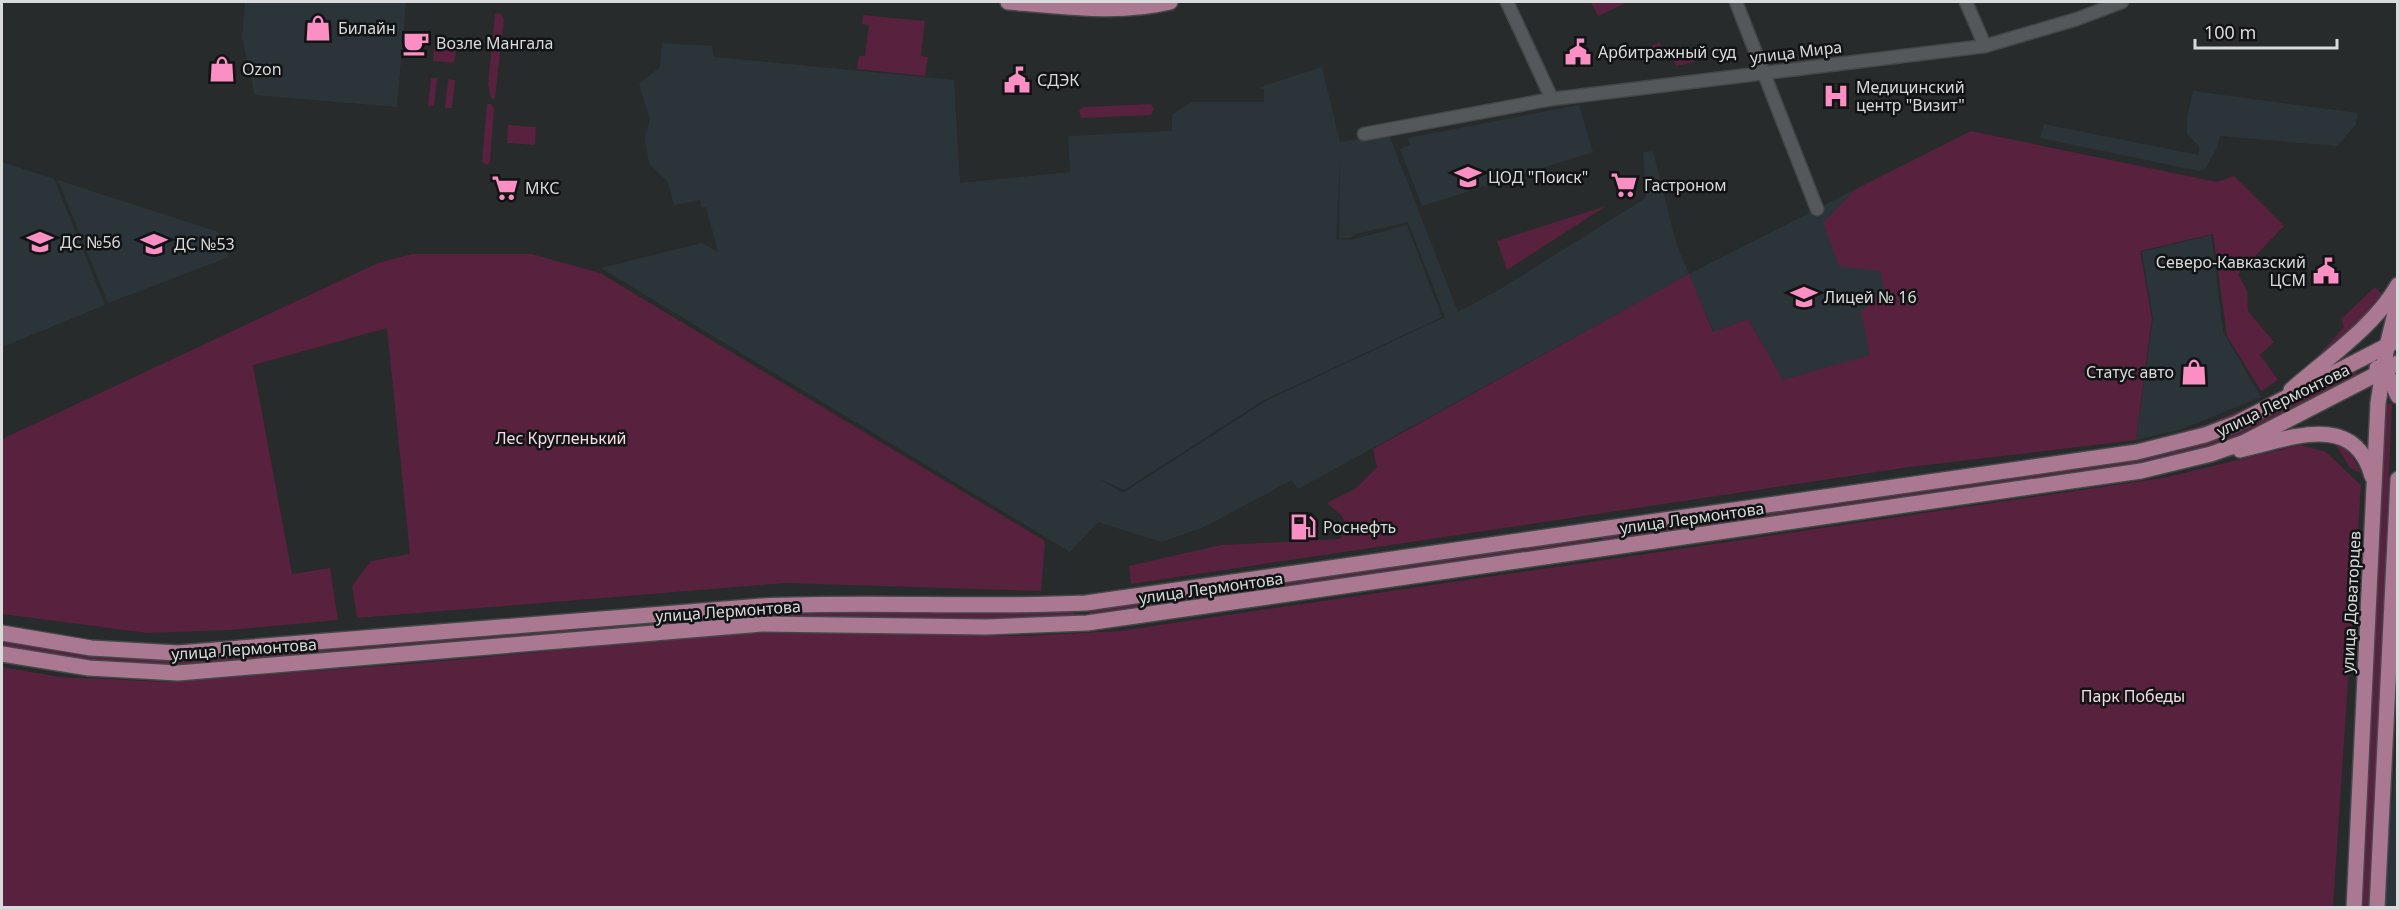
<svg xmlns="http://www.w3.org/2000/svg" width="2399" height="909" font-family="'Noto Sans',sans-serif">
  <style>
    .built { fill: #2b3539; fill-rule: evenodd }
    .green { fill: #58213d }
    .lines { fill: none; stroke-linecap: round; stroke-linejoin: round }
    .minor-casing { stroke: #444748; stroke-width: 15 }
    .major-casing { stroke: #444748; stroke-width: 18 }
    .minor { stroke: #54585a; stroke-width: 12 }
    .major { stroke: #ab7892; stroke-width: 15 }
    .labels { text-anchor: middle; stroke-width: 5; stroke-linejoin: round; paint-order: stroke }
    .poi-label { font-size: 16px; fill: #d8dadb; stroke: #121314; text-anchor: start }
    .street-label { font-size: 16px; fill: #d8dadb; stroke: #121314 }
    .park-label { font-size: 16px; fill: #f4dbe6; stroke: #121314 }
  </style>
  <rect width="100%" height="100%" fill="#272b2c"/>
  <g class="built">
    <path d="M 245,2 L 406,2 L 397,107 L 255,95 L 242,38 Z"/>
    <path d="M 662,43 L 712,46 L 714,57 L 954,80 L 960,183 L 1070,172 L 1068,136 L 1172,131 L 1172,115 L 1191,102 L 1264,102 L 1264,89 L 1257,88 L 1322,67 L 1340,142 L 1389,135 L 1458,312 L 1497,291 L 1646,198 L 1643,152 L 1653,151 L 1676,243 L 1689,274 L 1856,189 L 1900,248 L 1920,350 L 1783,380 L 1748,319 L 1714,332 L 1688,275 L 1298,489 L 1292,480 L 1206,526 L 1162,542 L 1098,522 L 1070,552 L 601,268 L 702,243 L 718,252 L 706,207 L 702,208 L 700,200 L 674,205 L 668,182 L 649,164 L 645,138 L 650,119 L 639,84 L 660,67 ZM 1340,160 L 1339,238 L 1349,238 L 1356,234 L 1408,222 L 1445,317 L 1266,401 L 1123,493 L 1097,478 L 1124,490 L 1264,400 L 1442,317 L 1407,225 L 1351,240 L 1336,239 Z"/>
    <path d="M 2193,91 L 2358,113 L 2356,125 L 2337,146 L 2220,136 L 2217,148 L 2205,169 L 2199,171 L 2040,138 L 2044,124 L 2199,155 L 2199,146 L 2187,134 L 2187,117 Z"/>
    <path d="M 1579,105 L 1593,152 L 1422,206 L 1400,149 L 1410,145 L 1408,138 Z"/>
    <path d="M 2,162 L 54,179 L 105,305 L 2,347 Z"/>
    <path d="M 58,180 L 218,232 L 229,257 L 108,303 Z"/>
    <path d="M 2211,235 L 2223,332 L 2261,397 L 2182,429 L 2136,440 L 2153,318 L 2142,252 Z"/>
    <path d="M 2397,737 L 2397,907 L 2386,907 L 2383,891 L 2384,812 L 2393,800 Z"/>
  </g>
  <g class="green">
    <path d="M 1591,2 L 1623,2 L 1624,4 L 1598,16 Z"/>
    <path d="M 500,13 L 504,19 L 495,98 L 491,99 L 488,84 L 495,14 Z"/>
    <path d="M 863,15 L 925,21 L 921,56 L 928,57 L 925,76 L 857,69 L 859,56 L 865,56 L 869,25 L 862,24 Z"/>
    <path d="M 435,41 L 457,44 L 454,63 L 433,61 Z"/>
    <path d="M 1660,42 L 1663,53 L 1647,61 L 1642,50 Z"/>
    <path d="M 1689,47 L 1695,62 L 1676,66 L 1671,55 Z"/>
    <path d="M 431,78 L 437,78 L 434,106 L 428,106 Z"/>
    <path d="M 448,79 L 455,80 L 452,108 L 445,108 Z"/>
    <path d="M 487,104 L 491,104 L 494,108 L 490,162 L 487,165 L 482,162 Z"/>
    <path d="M 1151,104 L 1154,109 L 1151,115 L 1081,118 L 1079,111 L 1083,107 Z"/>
    <path d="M 508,125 L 536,127 L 535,145 L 507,143 Z"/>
    <path d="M 1971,131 L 2217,182 L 2234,176 L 2284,226 L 2238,274 L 2247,291 L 2248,311 L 2274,342 L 2260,355 L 2278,380 L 2261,391 L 2227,336 L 2213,234 L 2140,251 L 2152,318 L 2136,440 L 1910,467 L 1131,584 L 1129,566 L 1221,545 L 1340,539 L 1348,528 L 1341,515 L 1327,503 L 1355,489 L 1377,467 L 1373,449 L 1689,274 L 1713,332 L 1748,319 L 1783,380 L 1870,355 L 1861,312 L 1884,289 L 1880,271 L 1839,266 L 1823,223 L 1856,189 Z"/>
    <path d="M 1606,206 L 1507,270 L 1497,241 Z"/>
    <path d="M 412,254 L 532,254 L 600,273 L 1045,541 L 1041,591 L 785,583 L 357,618 L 352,586 L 371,561 L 410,554 L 387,328 L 253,365 L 292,574 L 330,568 L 338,620 L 230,630 L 148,633 L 2,614 L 2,439 L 378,263 Z"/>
    <path d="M 2375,287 L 2381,293 L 2382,299 L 2317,362 L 2313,361 L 2344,327 L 2341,319 Z"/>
    <path d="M 2354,370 L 2358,376 L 2241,435 L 2209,447 L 2139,464 L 1602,542 L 1601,540 L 1604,537 L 2096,466 L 2207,442 L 2277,411 Z"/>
    <path d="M 2392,403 L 2370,907 L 2363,908 L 2386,404 Z"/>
    <path d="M 2248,407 L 2250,410 L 2209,428 L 2149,441 L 2208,424 Z"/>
    <path d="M 2334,442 L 2352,455 L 2361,473 L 2350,468 Z"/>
    <path d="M 2300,445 L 2326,452 L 2361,485 L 2333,907 L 2,907 L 2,667 L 60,677 L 167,682 L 421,663 L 766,631 L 1024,636 L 1119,631 L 2163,478 Z"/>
    <path d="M 1589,538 L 1592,543 L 1089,614 L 1089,610 Z"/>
    <path d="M 839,611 L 986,614 L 1073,611 L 1075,615 L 986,620 L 768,618 L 767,616 L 768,613 Z"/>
    <path d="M 752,613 L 754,618 L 178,666 L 90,661 L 2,647 L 2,641 L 91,655 L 178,660 Z"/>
  </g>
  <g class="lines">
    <g class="minor-casing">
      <g id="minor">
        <path d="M 1507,2 L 1552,99"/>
        <path d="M 1736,2 L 1817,209"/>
        <path d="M 1966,2 L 1985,46"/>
        <path d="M 1364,134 L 1552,99 L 1985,46 L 2077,19 L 2122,2"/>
      </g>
    </g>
    <g class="major-casing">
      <g id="major">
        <path d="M 1008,2 C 1062,6 1116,15 1170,2"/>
        <path d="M 2377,368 L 2390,379 L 2398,396"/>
        <path d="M 2291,390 C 2326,359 2375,326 2398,285"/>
        <path d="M 2240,450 C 2289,439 2354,410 2372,476"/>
        <path d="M 2,633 L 91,648 L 178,653 L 762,606 C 870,601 978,608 1086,603 L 2137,452 L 2205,435 L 2237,423 L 2398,340"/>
        <path d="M 2,654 L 89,668 L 178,673 L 762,624 L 986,627 L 1087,623 L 2141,471 L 2211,454 L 2245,442 L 2398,363"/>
        <path d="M 2354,908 L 2378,403 L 2387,346 L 2398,301"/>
        <path d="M 2377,908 L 2398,479"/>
      </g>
    </g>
    <use href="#minor" class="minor"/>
    <use href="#major" class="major"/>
  </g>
  <defs>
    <g id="shop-bare" transform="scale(2.07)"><path d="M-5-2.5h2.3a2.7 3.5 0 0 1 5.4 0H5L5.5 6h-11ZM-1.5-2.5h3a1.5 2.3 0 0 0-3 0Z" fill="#fb8fc3" stroke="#121314" stroke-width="2.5" paint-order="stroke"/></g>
    <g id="cafe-bare" transform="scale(2.07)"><path d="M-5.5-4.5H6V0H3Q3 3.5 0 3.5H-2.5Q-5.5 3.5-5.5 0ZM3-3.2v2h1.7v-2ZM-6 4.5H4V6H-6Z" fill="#fb8fc3" stroke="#121314" stroke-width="2.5" paint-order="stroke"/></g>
    <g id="civic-bare" transform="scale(2.07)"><path d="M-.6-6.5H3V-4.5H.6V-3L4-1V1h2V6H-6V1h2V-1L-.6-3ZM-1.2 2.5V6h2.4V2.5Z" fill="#fb8fc3" stroke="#121314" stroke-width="2.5" paint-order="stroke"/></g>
    <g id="hospital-bare" transform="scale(2.07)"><path d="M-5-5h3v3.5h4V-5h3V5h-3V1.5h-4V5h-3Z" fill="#fb8fc3" stroke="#121314" stroke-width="2.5" paint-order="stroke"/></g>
    <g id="school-bare" transform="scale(2.07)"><path d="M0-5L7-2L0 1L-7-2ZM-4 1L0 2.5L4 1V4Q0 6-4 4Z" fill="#fb8fc3" stroke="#121314" stroke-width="2.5" paint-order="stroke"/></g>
    <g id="supermarket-bare" transform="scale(2.07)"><path d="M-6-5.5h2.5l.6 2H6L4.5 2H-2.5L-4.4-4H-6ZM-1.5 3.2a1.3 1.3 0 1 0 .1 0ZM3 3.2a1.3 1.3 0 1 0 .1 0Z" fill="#fb8fc3" stroke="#121314" stroke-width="2.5" paint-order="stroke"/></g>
    <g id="fuel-bare" transform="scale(2.07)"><path d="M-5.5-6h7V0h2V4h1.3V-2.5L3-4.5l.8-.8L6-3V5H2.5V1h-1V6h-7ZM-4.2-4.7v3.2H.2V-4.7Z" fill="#fb8fc3" stroke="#121314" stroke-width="2.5" paint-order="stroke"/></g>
  </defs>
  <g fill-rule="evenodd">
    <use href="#shop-bare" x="318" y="28"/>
    <use href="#cafe-bare" x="416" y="43"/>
    <use href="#civic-bare" x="1578" y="52"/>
    <use href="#shop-bare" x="222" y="69"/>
    <use href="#civic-bare" x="1017" y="80"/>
    <use href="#hospital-bare" x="1836" y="96"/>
    <use href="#school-bare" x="1468" y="177"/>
    <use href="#supermarket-bare" x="1624" y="185"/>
    <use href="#supermarket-bare" x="505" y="188"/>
    <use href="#school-bare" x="40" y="242"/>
    <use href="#school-bare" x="154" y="244"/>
    <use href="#civic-bare" x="2326" y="271"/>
    <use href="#school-bare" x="1804" y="297"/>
    <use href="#shop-bare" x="2194" y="372"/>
    <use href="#fuel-bare" x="1303" y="527"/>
  </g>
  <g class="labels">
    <g class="poi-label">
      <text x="338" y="34">Билайн</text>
      <text x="436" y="49">Возле Мангала</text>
      <text x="1598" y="58">Арбитражный суд</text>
      <text x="242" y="75">Ozon</text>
      <text x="1037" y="86">СДЭК</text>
      <text x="1856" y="93">Медицинский<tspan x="1856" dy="18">центр "Визит"</tspan></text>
      <text x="1488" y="183">ЦОД "Поиск"</text>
      <text x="1644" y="191">Гастроном</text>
      <text x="525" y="194">МКС</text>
      <text x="60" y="248">ДС №56</text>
      <text x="174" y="250">ДС №53</text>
      <text x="2306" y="268" text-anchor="end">Северо-Кавказский<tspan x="2306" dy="18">ЦСМ</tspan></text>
      <text x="1824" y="303">Лицей № 16</text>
      <text x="2174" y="378" text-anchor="end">Статус авто</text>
      <text x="1323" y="533">Роснефть</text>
    </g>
    <g class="street-label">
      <text transform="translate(1796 52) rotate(-7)" y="6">улица Мира</text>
      <text transform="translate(2283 400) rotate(-26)" y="6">улица Лермонтова</text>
      <text transform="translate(1692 518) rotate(-8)" y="6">улица Лермонтова</text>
      <text transform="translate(1211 588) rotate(-8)" y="6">улица Лермонтова</text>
      <text transform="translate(2351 602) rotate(-87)" y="6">улица Доваторцев</text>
      <text transform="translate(728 611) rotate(-4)" y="6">улица Лермонтова</text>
      <text transform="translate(244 649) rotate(-4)" y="6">улица Лермонтова</text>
    </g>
    <g class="park-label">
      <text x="561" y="444">Лес Кругленький</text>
      <text x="2133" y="702">Парк Победы</text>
    </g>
  </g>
  <rect width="2399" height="909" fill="none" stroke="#d8dadb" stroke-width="6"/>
  <path d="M2195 39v9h142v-9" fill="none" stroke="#d8dadb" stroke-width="3"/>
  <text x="2204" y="39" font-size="18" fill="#d8dadb" stroke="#121314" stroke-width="4.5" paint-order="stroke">100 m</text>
</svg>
